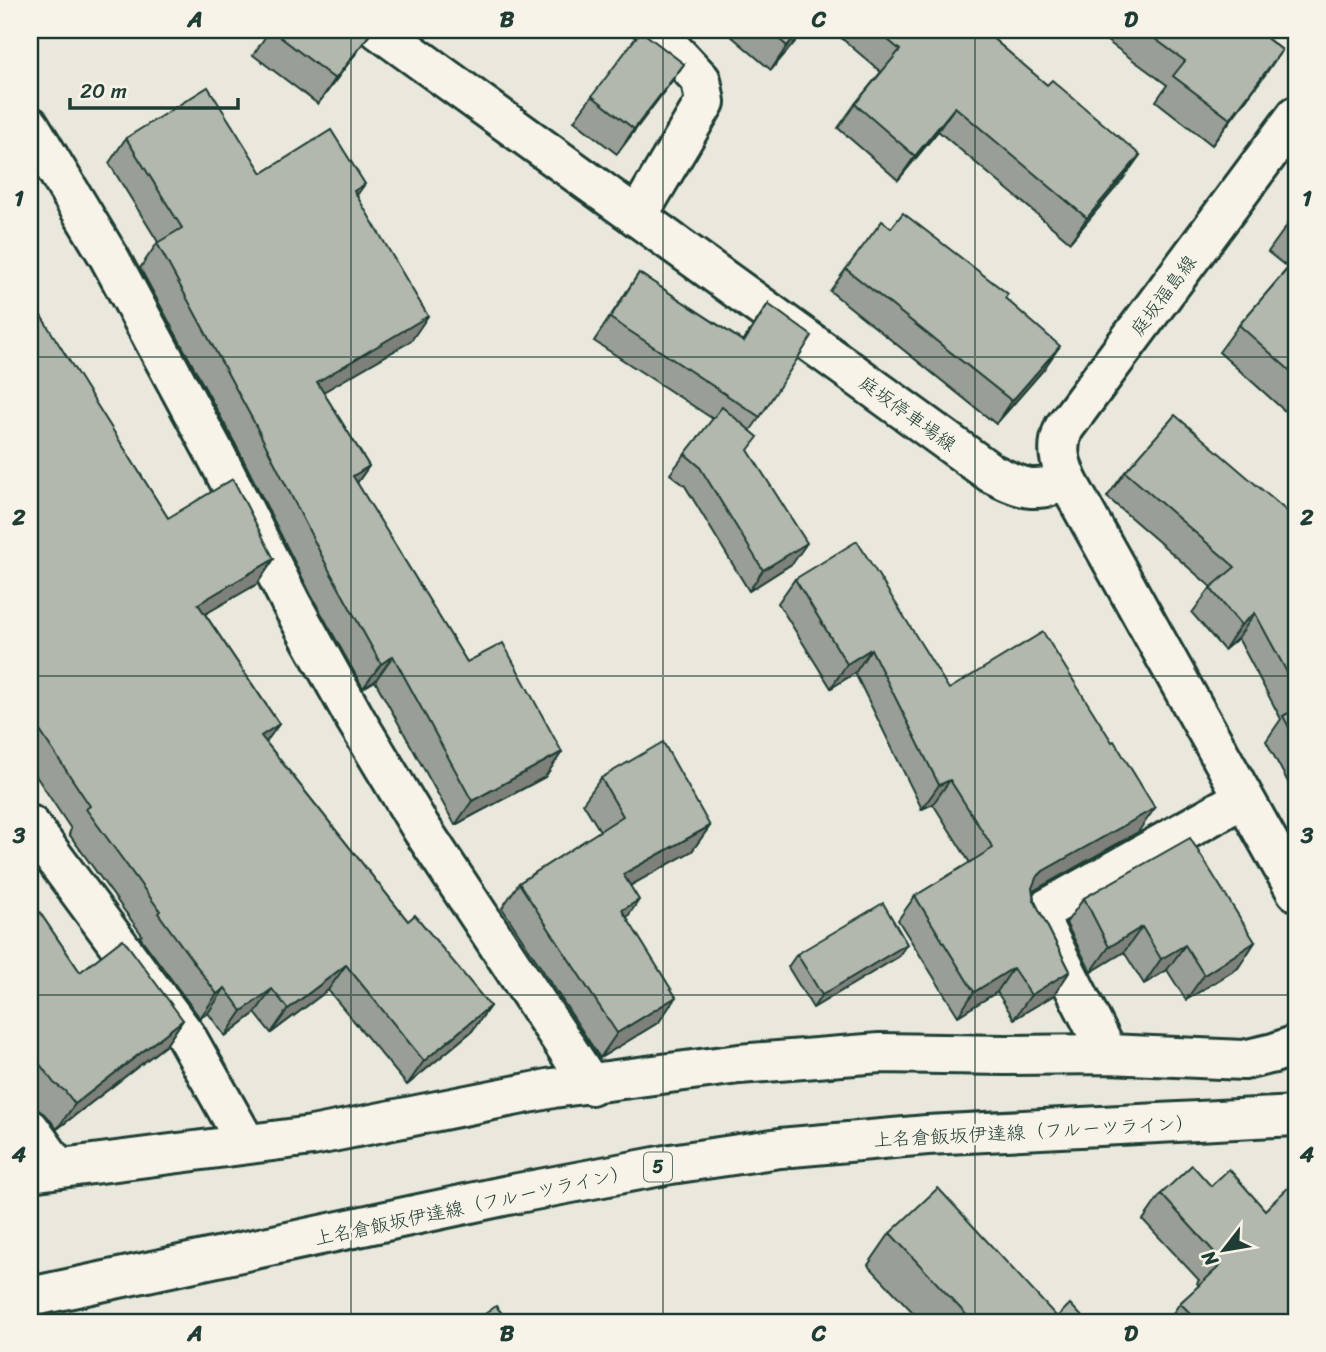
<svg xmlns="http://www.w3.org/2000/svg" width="1326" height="1352" font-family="Sriracha,'Klee One',sans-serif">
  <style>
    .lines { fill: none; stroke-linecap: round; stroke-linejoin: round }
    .street-casing { stroke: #1f3d34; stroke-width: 44 }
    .secondary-casing { stroke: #1f3d34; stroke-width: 44 }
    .primary-casing { stroke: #1f3d34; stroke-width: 44 }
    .street { stroke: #f7f3e8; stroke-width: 38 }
    .secondary { stroke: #f7f3e8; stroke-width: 38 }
    .primary { stroke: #f7f3e8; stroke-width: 38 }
    .wall { fill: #999e96; stroke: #1f3d34; stroke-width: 2 }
    .shaded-wall { fill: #7d817a; stroke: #1f3d34; stroke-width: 2 }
    .building { fill: #b2b8ae; stroke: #1f3d34; stroke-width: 2 }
    .grid { fill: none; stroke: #1f3d34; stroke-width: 2; stroke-opacity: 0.55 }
    .labels { text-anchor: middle; stroke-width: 5; stroke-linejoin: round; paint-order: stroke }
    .shield { fill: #f7f3e8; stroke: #60746a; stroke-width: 2 }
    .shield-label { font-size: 18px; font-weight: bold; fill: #1f3d34 }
    .street-label { font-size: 19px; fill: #1f3d34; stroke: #f7f3e8 }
    .neatline { fill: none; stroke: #1f3d34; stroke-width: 2.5 }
    .grid-label { font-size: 23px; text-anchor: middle; font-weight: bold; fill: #1f3d34 }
  </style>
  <rect width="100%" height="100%" fill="#eae8dd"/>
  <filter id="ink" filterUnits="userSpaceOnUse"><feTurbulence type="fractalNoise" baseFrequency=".0143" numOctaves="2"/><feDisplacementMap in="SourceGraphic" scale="14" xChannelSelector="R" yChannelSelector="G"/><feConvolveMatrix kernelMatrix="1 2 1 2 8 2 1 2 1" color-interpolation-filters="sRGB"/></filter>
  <g filter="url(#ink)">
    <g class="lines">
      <g class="street-casing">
        <g id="street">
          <path d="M 30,126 L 109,257 L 218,459 L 292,605 L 356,720 L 421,828 L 591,1085"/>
          <path d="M 637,217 L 705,102 L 701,80 L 654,30"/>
          <path d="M 30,825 L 186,1036 L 246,1143"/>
          <path d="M 1108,1054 L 1037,914 L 1243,798"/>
          <path d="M 30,1129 L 58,1168"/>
          <path d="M 30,1172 L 312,1136 L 553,1088 L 739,1064 L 880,1053 L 1006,1055 L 1108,1054 L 1244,1060 L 1274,1053 L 1296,1045"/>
        </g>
      </g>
      <g class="secondary-casing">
        <g id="secondary">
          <path d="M 379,30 L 991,473 C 1025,490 1031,492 1068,482"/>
          <path d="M 1296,116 L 1064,428 C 1055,448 1060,463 1068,482 L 1296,891"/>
        </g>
      </g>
      <g class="primary-casing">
        <path id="primary" d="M 30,1297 L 508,1195 L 671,1164 L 780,1148 L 927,1135 L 1296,1116"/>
      </g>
      <use href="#street" class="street"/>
      <use href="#secondary" class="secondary"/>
      <use href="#primary" class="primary"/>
    </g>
    <g class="wall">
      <path d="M 270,30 L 373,30 L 318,104 L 253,55 Z"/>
      <path d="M 724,30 L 805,30 L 771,70 Z"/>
      <path d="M 832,30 L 983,30 L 1047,85 L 1140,155 L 1123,179 L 1070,242 L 938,131 L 898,180 L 838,128 L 855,104 L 881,72 Z"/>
      <path d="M 1092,30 L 1256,30 L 1282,50 L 1212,145 L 1156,101 L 1167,85 Z"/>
      <path d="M 684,64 L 666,89 L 617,154 L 574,121 L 592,96 Z"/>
      <path d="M 126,138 L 262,173 L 357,195 L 411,341 L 323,392 L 369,466 L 357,483 L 467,662 L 562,752 L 545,777 L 455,825 L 375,681 L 363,688 L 311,595 L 238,449 L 140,268 L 158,242 L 109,163 Z"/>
      <path d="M 1296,213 L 1296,421 L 1219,352 L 1239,325 L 1288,268 L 1268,252 Z"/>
      <path d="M 891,228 L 1005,299 L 1044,369 L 996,424 L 830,291 L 846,269 Z"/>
      <path d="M 639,273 L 743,341 L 768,304 L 760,417 L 750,431 L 748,451 L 793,563 L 749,591 L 685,486 L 670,474 L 685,454 L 713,419 L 594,341 Z"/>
      <path d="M 30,293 L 40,310 L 38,312 L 168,518 L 274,559 L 257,584 L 205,614 L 279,724 L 266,742 L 408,921 L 490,1006 L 472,1031 L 407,1085 L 328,990 L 271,1033 L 255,1013 L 225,1036 L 208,1013 L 200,1018 L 140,937 L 142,935 L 69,834 L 71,829 L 30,767 Z"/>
      <path d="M 1125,472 L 1296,519 L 1296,797 L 1266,741 L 1281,719 L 1238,638 L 1224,650 L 1192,613 L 1211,587 L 1107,497 Z"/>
      <path d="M 795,579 L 949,689 L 1138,832 L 1033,891 L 1034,900 L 1070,971 L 1054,995 L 1014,1019 L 997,992 L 958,1016 L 898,920 L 915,896 L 970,863 L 933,804 L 922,809 L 855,673 L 831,688 L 778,603 Z"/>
      <path d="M 601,778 L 710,826 L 692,851 L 630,886 L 627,917 L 659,1022 L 600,1058 L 502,908 L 519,883 L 600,831 L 583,803 Z"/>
      <path d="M 30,898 L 80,972 L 183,1020 L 166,1045 L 57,1129 L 47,1116 L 37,1109 L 30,1100 Z"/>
      <path d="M 1084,898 L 1255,942 L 1238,968 L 1186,1000 L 1167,970 L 1144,984 L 1124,952 L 1091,972 L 1066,923 Z"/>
      <path d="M 797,954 L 898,957 L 813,1008 L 788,967 Z"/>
      <path d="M 1161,1194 L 1296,1322 L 1167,1322 L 1180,1303 L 1199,1286 L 1197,1283 L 1199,1280 L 1143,1220 Z"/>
      <path d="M 890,1233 L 1057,1317 L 1087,1322 L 922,1322 L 868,1265 Z"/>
    </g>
    <g class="shaded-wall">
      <path d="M 373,30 L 363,44 L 318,104 L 335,79 Z"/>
      <path d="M 801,30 L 805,30 L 771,70 L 787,46 Z"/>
      <path d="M 1282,50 L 1265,75 L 1212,145 L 1230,119 Z"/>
      <path d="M 684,64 L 666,89 L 617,154 L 634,129 Z"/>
      <path d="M 955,107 L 938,131 L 898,180 L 915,156 Z"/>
      <path d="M 1140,155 L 1123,179 L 1070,242 L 1087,218 Z"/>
      <path d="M 365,184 L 348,208 L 354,191 Z"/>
      <path d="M 428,316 L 411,341 L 299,406 L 317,382 Z"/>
      <path d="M 1060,346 L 1044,369 L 996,424 L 1012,401 Z"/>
      <path d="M 369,466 L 352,490 L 353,476 Z"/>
      <path d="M 807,543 L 793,563 L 749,591 L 763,570 Z"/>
      <path d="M 274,559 L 257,584 L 181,628 L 198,604 Z"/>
      <path d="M 1255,613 L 1238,638 L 1224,650 L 1241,625 Z"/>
      <path d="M 871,649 L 855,673 L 831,688 L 847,664 Z"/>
      <path d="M 393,656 L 375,681 L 363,688 L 381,664 Z"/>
      <path d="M 279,724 L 261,749 L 261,736 Z"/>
      <path d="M 562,752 L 545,777 L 455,825 L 472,801 Z"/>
      <path d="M 950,780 L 933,804 L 922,809 L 939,785 Z"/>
      <path d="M 1155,808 L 1138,832 L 1026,895 L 1036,878 L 1043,871 Z"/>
      <path d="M 710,826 L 692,851 L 606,899 L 623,874 Z"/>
      <path d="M 639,900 L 622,925 L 622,910 Z"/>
      <path d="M 1142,927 L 1124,952 L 1091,972 L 1109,947 Z"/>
      <path d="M 1255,942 L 1238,968 L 1186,1000 L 1204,975 Z"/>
      <path d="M 907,944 L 898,957 L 813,1008 L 822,995 Z"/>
      <path d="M 1185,945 L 1167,970 L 1144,984 L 1161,959 Z"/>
      <path d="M 346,965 L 328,990 L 271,1033 L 288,1009 Z"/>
      <path d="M 1013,968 L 997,992 L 958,1016 L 974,992 Z"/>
      <path d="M 1070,971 L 1054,995 L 1014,1019 L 1031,995 Z"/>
      <path d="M 225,988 L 208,1013 L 200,1018 L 217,994 Z"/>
      <path d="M 272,989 L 255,1013 L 225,1036 L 242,1011 Z"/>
      <path d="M 676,997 L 659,1022 L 600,1058 L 617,1033 Z"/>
      <path d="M 490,1006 L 472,1031 L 407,1085 L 424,1061 Z"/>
      <path d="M 183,1020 L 166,1045 L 57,1129 L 75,1104 Z"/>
    </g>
    <g class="building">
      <path d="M 271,30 L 373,30 L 335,79 Z"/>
      <path d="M 769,30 L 801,30 L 787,46 Z"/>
      <path d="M 876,30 L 983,30 L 1047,85 L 1052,80 L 1140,155 L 1087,218 L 955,107 L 915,156 L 855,104 L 900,50 Z"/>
      <path d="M 1143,30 L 1256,30 L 1282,50 L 1230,119 L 1173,76 L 1185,61 Z"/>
      <path d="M 641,31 L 684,64 L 634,129 L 592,96 Z"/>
      <path d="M 208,87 L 262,173 L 331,130 L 365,184 L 354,191 L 428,316 L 317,382 L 369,466 L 353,476 L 467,662 L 503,643 L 562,752 L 472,801 L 393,656 L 381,664 L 329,570 L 255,424 L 157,243 L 182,228 L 126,138 Z"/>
      <path d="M 903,213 L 1008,294 L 1005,298 L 1060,346 L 1012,401 L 846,269 L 882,221 L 891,228 Z"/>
      <path d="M 1296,213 L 1296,231 L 1287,224 Z"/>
      <path d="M 1296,259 L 1296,376 L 1239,325 Z"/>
      <path d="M 639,273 L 744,342 L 768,304 L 812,336 L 760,417 L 610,318 Z"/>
      <path d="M 30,293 L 40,310 L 38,311 L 168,518 L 233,479 L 274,559 L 198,604 L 279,724 L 261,736 L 408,921 L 415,915 L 490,1006 L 424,1061 L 346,965 L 288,1009 L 272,989 L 242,1011 L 225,988 L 217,994 L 158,913 L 160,911 L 86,809 L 90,806 L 30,716 Z"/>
      <path d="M 722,407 L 758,437 L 748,450 L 807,543 L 763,570 L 699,466 L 685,454 Z"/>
      <path d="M 1175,415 L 1296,519 L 1296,689 L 1255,613 L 1241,625 L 1210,588 L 1235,567 L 1125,472 Z"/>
      <path d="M 857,541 L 949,689 L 1043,632 L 1112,742 L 1114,741 L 1155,808 L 1043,871 L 1036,878 L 1032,888 L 1034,900 L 1070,971 L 1031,995 L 1013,968 L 974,992 L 915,896 L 993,848 L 950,780 L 939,785 L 871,649 L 847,664 L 795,579 Z"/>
      <path d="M 1296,709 L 1296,740 L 1283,716 Z"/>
      <path d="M 663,742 L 710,826 L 623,874 L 639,900 L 622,910 L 676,997 L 617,1033 L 519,883 L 623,816 L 601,778 Z"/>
      <path d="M 1190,838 L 1255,942 L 1204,975 L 1185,945 L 1161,959 L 1142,927 L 1109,947 L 1084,898 Z"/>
      <path d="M 30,898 L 80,972 L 123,939 L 183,1020 L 75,1104 L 65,1091 L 54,1083 L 30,1051 Z"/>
      <path d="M 883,903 L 907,944 L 822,995 L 797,954 Z"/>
      <path d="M 1192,1165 L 1211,1186 L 1229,1169 L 1265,1210 L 1296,1180 L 1296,1322 L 1199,1322 L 1180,1303 L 1221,1265 L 1214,1258 L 1217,1255 L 1161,1194 Z"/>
      <path d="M 938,1188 L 1057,1317 L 1070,1304 L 1087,1322 L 973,1322 L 890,1233 Z"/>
      <path d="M 496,1306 L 509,1322 L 474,1322 Z"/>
    </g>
  </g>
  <path class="grid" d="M 351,30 L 351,1322M 663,30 L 663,1322M 975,30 L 975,1322M 30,357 L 1296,357M 30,676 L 1296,676M 30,995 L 1296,995"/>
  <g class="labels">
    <rect class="shield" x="644" y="1152.5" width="28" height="29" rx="5"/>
    <g class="shield-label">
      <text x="658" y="1173">5</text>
    </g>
    <g class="street-label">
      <text transform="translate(1163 295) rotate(-53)" y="7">庭坂福島線</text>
      <text transform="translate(908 413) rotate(36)" y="7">庭坂停車場線</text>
      <text transform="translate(1034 1131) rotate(-3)" y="7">上名倉飯坂伊達線（フルーツライン）</text>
      <text transform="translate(472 1205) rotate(-12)" y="7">上名倉飯坂伊達線（フルーツライン）</text>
    </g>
  </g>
  <rect width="1326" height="1352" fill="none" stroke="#f7f3e8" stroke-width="77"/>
  <g transform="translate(1224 1250) rotate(239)" stroke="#f7f3e8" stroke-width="5" paint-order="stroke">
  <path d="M0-5L12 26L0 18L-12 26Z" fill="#1f3d34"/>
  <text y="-10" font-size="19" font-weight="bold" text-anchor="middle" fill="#1f3d34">N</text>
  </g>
  <path d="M70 98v10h168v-10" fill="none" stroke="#1f3d34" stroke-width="3.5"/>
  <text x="80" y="98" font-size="21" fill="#1f3d34" stroke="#f7f3e8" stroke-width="5" paint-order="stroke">20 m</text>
  <rect x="38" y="38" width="1250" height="1276" class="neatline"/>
  <g class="grid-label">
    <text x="195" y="27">A</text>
    <text x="507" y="27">B</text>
    <text x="819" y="27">C</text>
    <text x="1131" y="27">D</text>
    <text x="19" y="206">1</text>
    <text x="1307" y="206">1</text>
    <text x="19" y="525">2</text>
    <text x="1307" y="525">2</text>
    <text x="19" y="843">3</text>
    <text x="1307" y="843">3</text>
    <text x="19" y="1162">4</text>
    <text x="1307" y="1162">4</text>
    <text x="195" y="1341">A</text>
    <text x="507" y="1341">B</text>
    <text x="819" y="1341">C</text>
    <text x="1131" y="1341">D</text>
  </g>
</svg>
